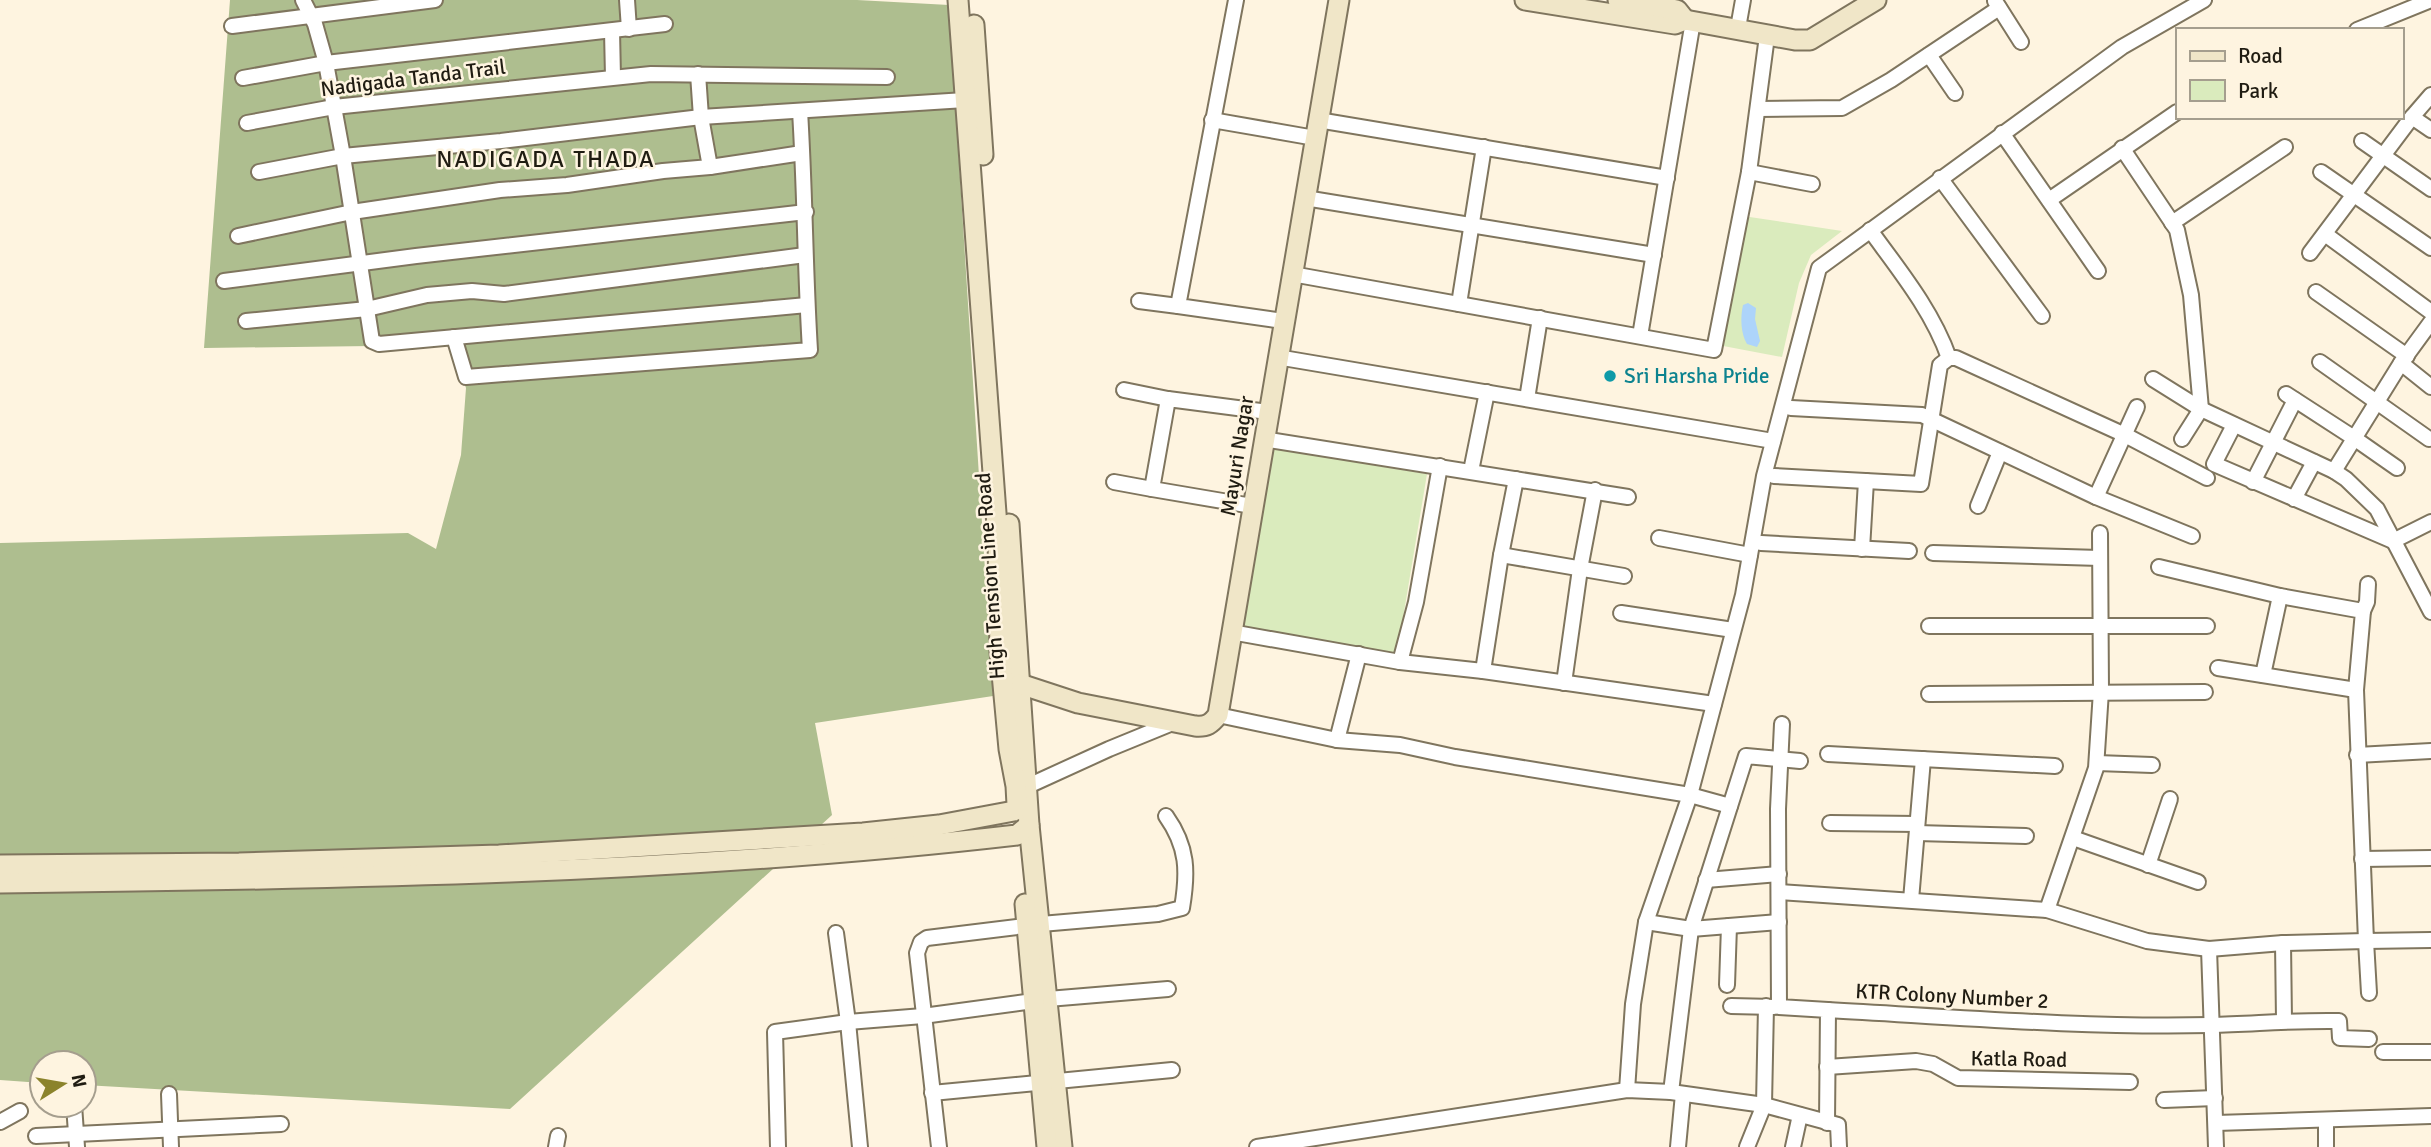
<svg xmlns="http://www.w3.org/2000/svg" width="2431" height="1147" font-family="Signika,sans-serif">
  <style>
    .green { fill: #daebbd }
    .forest { fill: #aebe8f }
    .water { fill: #add4fa }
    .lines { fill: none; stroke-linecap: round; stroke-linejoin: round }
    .street-casing { stroke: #7f755e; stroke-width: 18 }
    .secondary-casing { stroke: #7f755e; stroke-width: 23 }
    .street { stroke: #fff; stroke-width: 14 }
    .secondary { stroke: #f0e6c8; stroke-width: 19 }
    .culture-dot { fill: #0f9aa8; stroke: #fef4e0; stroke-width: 2.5 }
    .labels { text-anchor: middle; stroke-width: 5; stroke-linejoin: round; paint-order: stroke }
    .street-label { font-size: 21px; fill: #201c12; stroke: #fef4e0 }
    .culture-label { font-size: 21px; fill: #0d838f; stroke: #fef4e0; text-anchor: start }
    .quarter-label { font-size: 24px; letter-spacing: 2px; fill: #201c12; stroke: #fef4e0 }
  </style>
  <rect width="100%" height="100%" fill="#fef4e0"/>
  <g class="green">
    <path d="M 1743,216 L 1842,231 L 1811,255 L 1799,283 L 1782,357 L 1718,345 Z"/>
    <path d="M 1271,448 L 1427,474 L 1397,654 L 1241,627 Z"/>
  </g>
  <path class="forest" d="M 230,0 L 857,0 L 949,5 L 993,696 L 815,723 L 832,815 L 510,1109 L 84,1085 L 84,1063 L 42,1063 L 42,1083 L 0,1080 L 0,543 L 408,533 L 436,549 L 461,455 L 466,388 L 451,345 L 204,348 Z"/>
  <path class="water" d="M 1748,303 L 1756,308 L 1755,319 L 1760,341 L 1757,347 L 1747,344 C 1741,334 1740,318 1743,305 Z"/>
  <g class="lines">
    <g class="street-casing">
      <g id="street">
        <path d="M 303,0 L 315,24 L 326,63 L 343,156 L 372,341 L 379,344 L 807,305"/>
        <path d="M 627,0 L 629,29"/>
        <path d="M 1236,0 L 1178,306 L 1283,321"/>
        <path d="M 1995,1 L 2021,42"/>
        <path d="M 232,26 L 435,0"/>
        <path d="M 1738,28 L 1743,0"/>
        <path d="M 2357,30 L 2431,0"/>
        <path d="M 612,31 L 613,77"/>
        <path d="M 1929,55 L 1955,93"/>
        <path d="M 243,78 L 326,63 L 665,24"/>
        <path d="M 1758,109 L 1842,108 L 1891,80 L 1999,8"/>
        <path d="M 2412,117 L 2431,130"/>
        <path d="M 1212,120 L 1315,138"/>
        <path d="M 1318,120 L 1667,178"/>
        <path d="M 247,123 L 334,107 L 651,74 L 887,77"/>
        <path d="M 2002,133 L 2098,271"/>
        <path d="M 2362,141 L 2431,189"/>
        <path d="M 2122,148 L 2177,230 L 2191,295 L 2201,409 L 2182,439"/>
        <path d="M 710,167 L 802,153"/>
        <path d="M 259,172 L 343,156 L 501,141 L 701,117 L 965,100"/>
        <path d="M 1749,172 L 1812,184"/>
        <path d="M 2321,172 L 2431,248"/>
        <path d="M 1940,178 L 2042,316"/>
        <path d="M 1305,198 L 1654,255"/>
        <path d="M 2049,200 L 2177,112"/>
        <path d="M 2172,223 L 2285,147"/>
        <path d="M 1870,230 C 1899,270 1932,310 1949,358"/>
        <path d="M 2325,234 L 2431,312"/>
        <path d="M 238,236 L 352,212 L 500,190 L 567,185 L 663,171 L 710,167 L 701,117 L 698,74"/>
        <path d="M 2310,253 L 2412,117 L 2431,95"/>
        <path d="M 1292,274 L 1714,350 L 1749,172 L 1767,36"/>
        <path d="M 224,281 L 416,256 L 806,212"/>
        <path d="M 2316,292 L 2407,356"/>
        <path d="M 1139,301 L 1178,306"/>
        <path d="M 1459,304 L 1484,147"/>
        <path d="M 246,321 L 367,309 L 427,295 L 472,291 L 504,294 L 805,255"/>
        <path d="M 1640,336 L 1693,21"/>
        <path d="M 454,337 L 466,377 L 810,350 C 805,270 805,191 800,111"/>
        <path d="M 1277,357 L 1773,441"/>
        <path d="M 2320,362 L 2429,439"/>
        <path d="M 2401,363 L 2431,387"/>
        <path d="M 2153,379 L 2201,409 L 2334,471 L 2346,479 L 2377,509 L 2431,612"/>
        <path d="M 1124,390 L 1168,399"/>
        <path d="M 2286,394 L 2354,438 L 2397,468"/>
        <path d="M 1527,399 L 1540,318"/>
        <path d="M 1791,408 L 1922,415 L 2096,497 L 2192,536"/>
        <path d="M 2234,425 L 2214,464 L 2393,541 L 2431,522"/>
        <path d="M 1263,439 L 1628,497"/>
        <path d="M 1471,471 L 1487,392"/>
        <path d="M 2334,471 L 2401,363 L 2431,322"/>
        <path d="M 1774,476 L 1921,484 L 1940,365 L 1949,358 L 1956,358 L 2125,435 L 2207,478"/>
        <path d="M 1114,482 L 1152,489"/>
        <path d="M 2253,482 L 2295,400"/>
        <path d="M 2096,497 L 2137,407"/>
        <path d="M 2294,499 L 2314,462"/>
        <path d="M 1252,506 L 1152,489 L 1168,399 L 1268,412"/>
        <path d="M 1978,506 L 2000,452"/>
        <path d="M 1659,538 L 1750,555"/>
        <path d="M 1761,543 L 1909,551"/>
        <path d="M 1862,549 L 1866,481"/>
        <path d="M 1933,553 L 2100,558"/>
        <path d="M 1501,555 L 1624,576"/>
        <path d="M 2159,567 L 2280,596 L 2363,611 L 2356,690 L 2366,941 L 2431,940"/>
        <path d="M 2363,611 L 2367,602 L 2368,584"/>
        <path d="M 1621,613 L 1733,630"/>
        <path d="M 1929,626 L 2207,626"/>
        <path d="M 1231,632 L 1400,662 L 1483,671 L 1714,704"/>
        <path d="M 1400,662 L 1416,602 L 1440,466"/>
        <path d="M 2218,668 L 2356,690"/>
        <path d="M 1483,671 L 1501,555 L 1516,479"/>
        <path d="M 2263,675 L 2280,596"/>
        <path d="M 1564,683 L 1580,569 L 1595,490"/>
        <path d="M 1929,694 L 2205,692"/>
        <path d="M 1218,715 L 1337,740 L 1400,745 L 1455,757 L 1690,795 L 1730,806"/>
        <path d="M 1782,724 L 1778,809 L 1779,1007 L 1828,1010 L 1827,1123"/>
        <path d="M 1337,740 L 1359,654"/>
        <path d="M 1828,754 L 2055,766"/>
        <path d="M 2357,755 L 2431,751"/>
        <path d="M 2097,763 L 2152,765"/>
        <path d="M 1028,786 L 1109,749 L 1175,722"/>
        <path d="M 1830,823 L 1917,824"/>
        <path d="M 1917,833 L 2026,836"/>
        <path d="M 2073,838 L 2198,882"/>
        <path d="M 2362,859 L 2431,858"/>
        <path d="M 2148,865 L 2170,799"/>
        <path d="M 1706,880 L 1779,874"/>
        <path d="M 1779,892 L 2047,910 L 2147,941 L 2209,949 L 2283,943 L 2366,941 L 2369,993"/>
        <path d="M 1911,900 L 1923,759"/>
        <path d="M 2047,910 L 2096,768 L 2101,691 L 2100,533"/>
        <path d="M 1646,922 L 1691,929 L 1779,922"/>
        <path d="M 836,933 L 848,1022 L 860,1147"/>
        <path d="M 2283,943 L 2284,1020"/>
        <path d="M 2209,949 L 2216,1147"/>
        <path d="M 1727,985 L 1729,926"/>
        <path d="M 1731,1006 L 1774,1007"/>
        <path d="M 1828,1010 C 1955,1017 2084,1028 2211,1025 C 2254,1024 2296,1020 2339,1021 L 2340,1038 L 2369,1039"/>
        <path d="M 2383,1052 L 2431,1052"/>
        <path d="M 1827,1067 L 1916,1061 L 1933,1064 L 1958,1078 L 2130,1082"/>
        <path d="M 1627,1090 L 1633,1004 L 1646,922 L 1690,795 L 1743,595 L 1764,476 L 1819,268 L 2122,47 L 2204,0"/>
        <path d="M 1671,1092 L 1691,929 L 1746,756 L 1800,761"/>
        <path d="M 932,1093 L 1172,1070"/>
        <path d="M 169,1094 L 171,1147"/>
        <path d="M 2164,1100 L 2215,1098"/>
        <path d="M 74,1105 L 77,1147"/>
        <path d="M 2326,1121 L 2326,1147"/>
        <path d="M 0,1122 L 20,1111"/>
        <path d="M 2216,1123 L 2431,1116"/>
        <path d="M 36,1136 L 281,1124"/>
        <path d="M 556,1147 L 558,1136"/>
        <path d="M 778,1147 L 775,1032 L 848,1022 L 923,1016 L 1048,999 L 1168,989"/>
        <path d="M 939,1147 L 917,953 L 921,942 L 927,938 L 1041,924 L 1158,914 L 1182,908 C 1188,872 1188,847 1166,816"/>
        <path d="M 1257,1147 L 1627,1090 L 1671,1092 L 1764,1105 L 1838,1125 L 1839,1147"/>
        <path d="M 1678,1147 L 1683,1094"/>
        <path d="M 1747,1147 L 1764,1105 L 1766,1006"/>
        <path d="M 1793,1147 L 1800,1115"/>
      </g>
    </g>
    <g class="secondary-casing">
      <g id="secondary">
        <path d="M 1525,0 L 1675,24 L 1685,20 L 1795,40 L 1810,40 L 1876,0"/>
        <path d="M 1618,0 L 1677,10 L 1685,20"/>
        <path d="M 974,25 L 983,155"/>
        <path d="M 1009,524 L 1029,825 L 1062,1147"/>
        <path d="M 1020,684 L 1078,703 L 1195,726 C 1207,727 1211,724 1218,715 L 1339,0"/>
        <path d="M 0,865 L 239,863 L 499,855 L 863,833 L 939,825 L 1014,811 L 1017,805 L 1016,786 L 1009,749 L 1000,652 L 998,540 L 958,0"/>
        <path d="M 0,883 C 340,879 679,874 1017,835 L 1029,825"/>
        <path d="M 1025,904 L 1047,1147"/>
      </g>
    </g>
    <use href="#street" class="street"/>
    <use href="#secondary" class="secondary"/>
  </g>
  <circle class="culture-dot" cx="1610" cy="376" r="7"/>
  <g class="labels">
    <g class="street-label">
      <text transform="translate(413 78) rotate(-7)" y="7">Nadigada Tanda Trail</text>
      <text transform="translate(1237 456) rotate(-81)" y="7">Mayuri Nagar</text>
      <text transform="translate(990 576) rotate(-94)" y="7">High Tension Line Road</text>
      <text transform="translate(1952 996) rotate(3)" y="7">KTR Colony Number 2</text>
      <text transform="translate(2019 1059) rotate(1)" y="7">Katla Road</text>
    </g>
    <g class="culture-label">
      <text x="1624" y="383">Sri Harsha Pride</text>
    </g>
    <g class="quarter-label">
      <text x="546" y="167">NADIGADA THADA</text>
    </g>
  </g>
  <rect x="2176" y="28" width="228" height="91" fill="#fef4e0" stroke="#a59e8e" stroke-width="2"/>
  <rect x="2190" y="51" width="35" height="10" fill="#f0e6c8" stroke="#a59e8e" stroke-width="2"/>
  <text x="2238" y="63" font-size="21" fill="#201c12">Road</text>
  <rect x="2190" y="80" width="35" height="21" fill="#daebbd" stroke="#a59e8e" stroke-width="2"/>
  <text x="2238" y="98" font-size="21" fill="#201c12">Park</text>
  <g transform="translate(63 1084) rotate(79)"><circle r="33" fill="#fef4e0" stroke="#a59e8e" stroke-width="2"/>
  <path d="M0-5L12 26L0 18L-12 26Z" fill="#8b832b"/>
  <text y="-10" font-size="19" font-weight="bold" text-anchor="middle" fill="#201c12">N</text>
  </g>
</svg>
